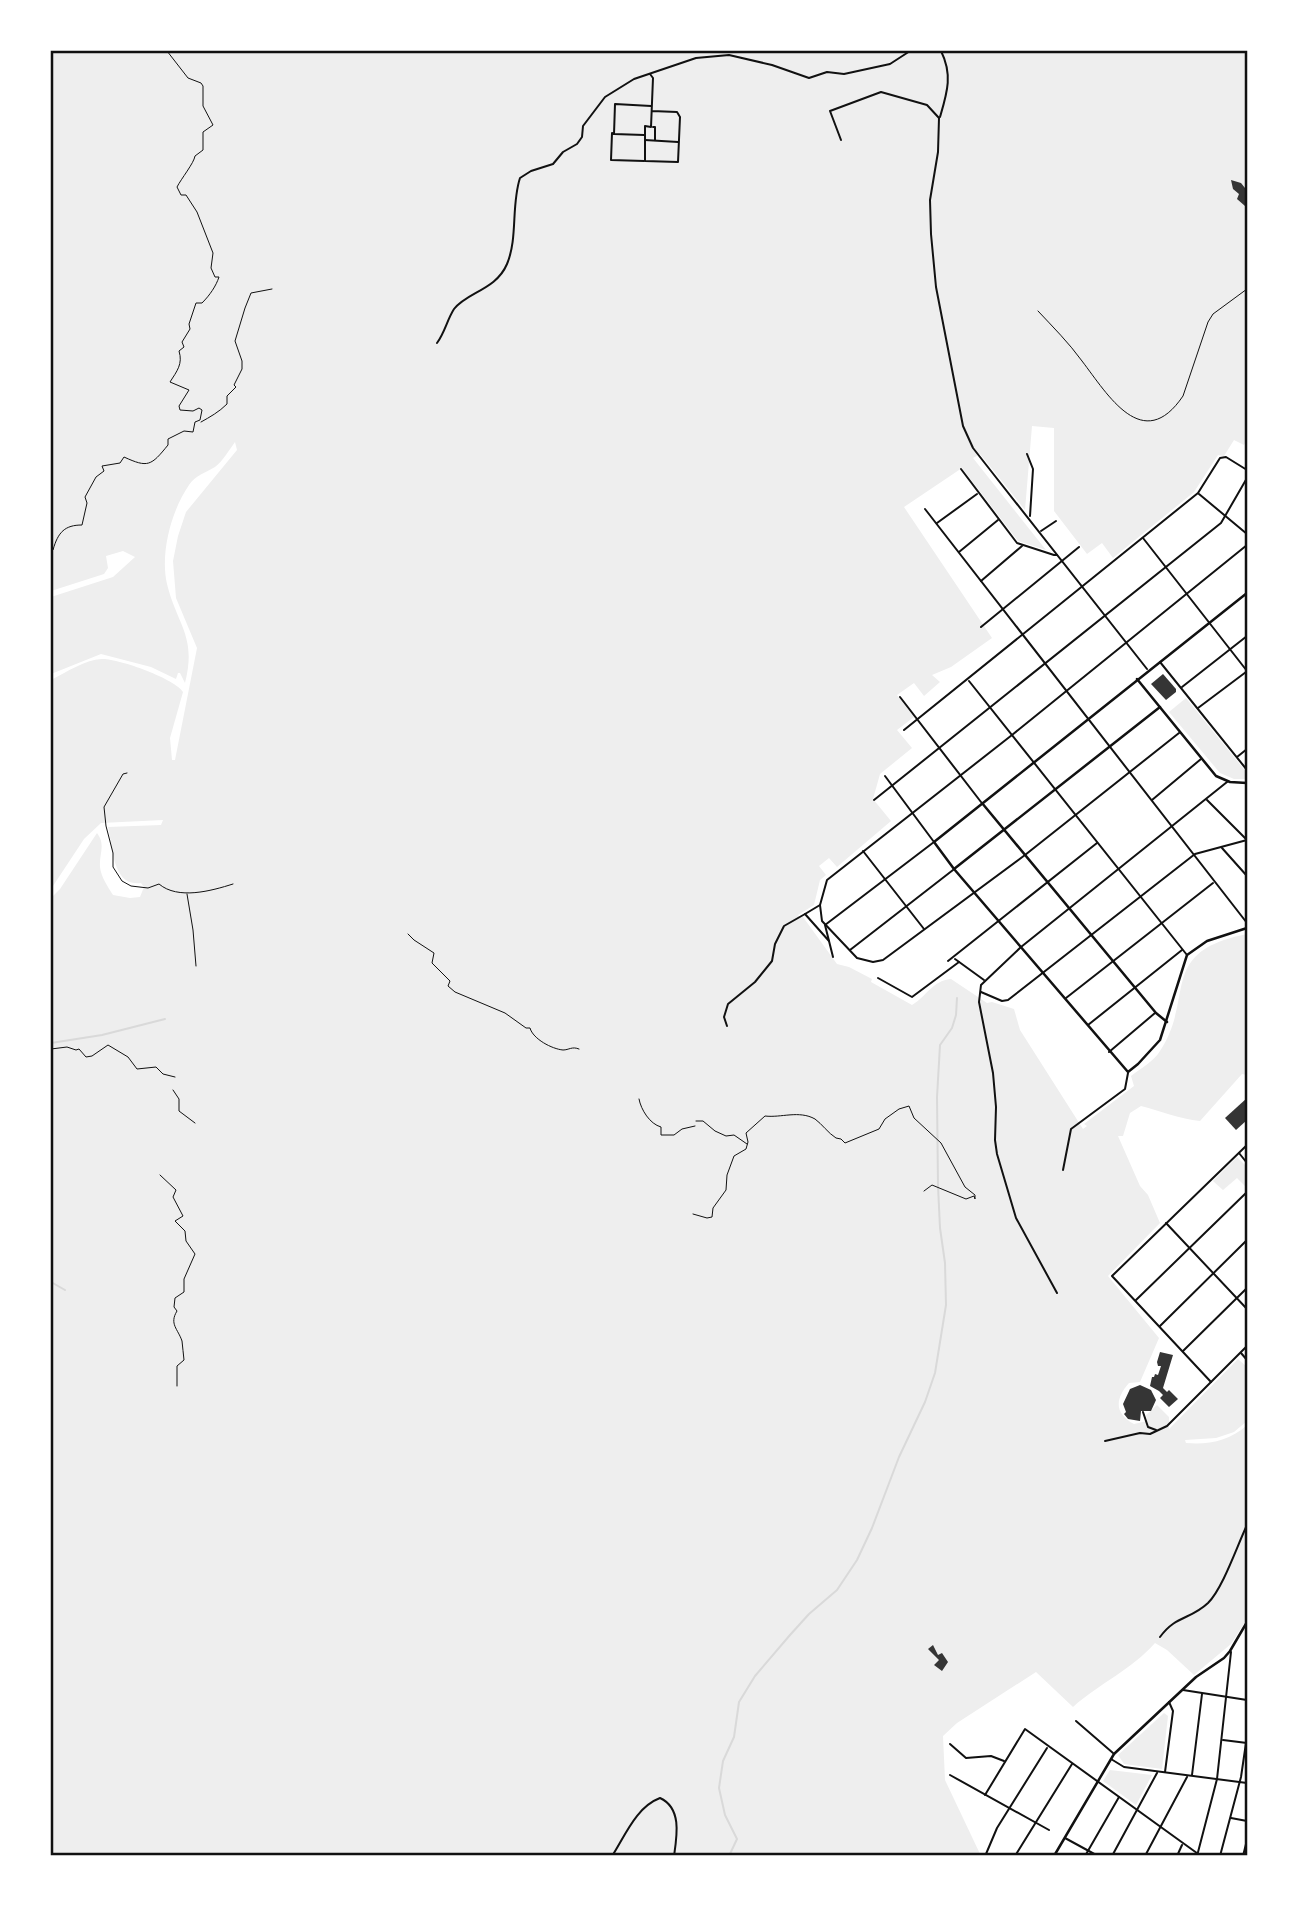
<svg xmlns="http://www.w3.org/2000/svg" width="1298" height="1907" font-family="'Nunito Sans',sans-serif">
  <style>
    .green { fill: #eee }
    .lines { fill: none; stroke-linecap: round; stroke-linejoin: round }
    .stream { stroke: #d9d9d9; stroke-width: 2 }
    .building { fill: #353535 }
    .path { stroke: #111; stroke-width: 1 }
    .pedestrian { stroke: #111; stroke-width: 2 }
    .minor { stroke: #111; stroke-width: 2 }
    .tertiary { stroke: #111; stroke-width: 2.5 }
    .neatline { fill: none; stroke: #111; stroke-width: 2.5 }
  </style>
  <rect width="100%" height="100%" fill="#fff"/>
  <g class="green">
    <path d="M 51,51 L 1247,51 L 1247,439 L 1244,445 L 1234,440 L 1224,456 L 1218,455 L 1194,492 L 1113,558 L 1102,543 L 1087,554 L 1054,511 L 1054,428 L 1032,426 L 1025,510 L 980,454 L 973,458 L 1046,550 L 1018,541 L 962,468 L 904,507 L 992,638 L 951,667 L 932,675 L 940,682 L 924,696 L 914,683 L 897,695 L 914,717 L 897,730 L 912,748 L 880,774 L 873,799 L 891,821 L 837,867 L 829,858 L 819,866 L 826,875 L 820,880 L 814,905 L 798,915 L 800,918 L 803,917 L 837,964 L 849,967 L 872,979 L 871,982 L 912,1005 C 927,996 932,981 951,979 L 987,1003 L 992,1002 L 1014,1009 L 1020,1030 L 1083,1129 L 1087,1126 L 1084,1124 L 1134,1086 L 1131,1076 C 1140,1069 1154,1061 1160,1051 C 1196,996 1157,952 1247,934 L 1247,1075 L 1242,1074 L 1200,1121 C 1180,1119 1161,1111 1141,1106 L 1130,1113 L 1123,1136 L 1118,1136 L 1140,1186 L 1148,1195 L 1160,1223 L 1108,1276 L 1159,1338 L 1140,1382 L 1129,1383 C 1115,1399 1114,1413 1134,1424 L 1147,1421 L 1146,1415 L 1157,1405 L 1169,1417 L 1169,1429 L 1238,1359 L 1247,1367 L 1247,1421 L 1234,1432 L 1216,1438 L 1185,1440 L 1186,1443 C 1208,1445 1230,1441 1247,1425 L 1247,1619 L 1231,1644 L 1194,1675 L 1167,1650 L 1155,1643 C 1131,1670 1100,1683 1073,1707 L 1036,1672 L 957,1723 L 943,1736 L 945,1780 L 981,1856 L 51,1856 L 51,898 L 60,889 L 97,833 C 106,845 99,853 100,867 C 101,877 108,887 113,895 L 130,898 L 140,897 L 144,887 L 141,883 C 112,887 113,847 108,827 L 161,825 L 163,820 L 101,823 L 84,839 L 51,889 L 51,680 C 67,672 84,660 102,659 C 117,658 176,679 183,692 L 170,738 L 172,760 L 175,760 L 197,648 L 176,598 L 173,561 L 178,536 L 186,512 L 237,450 L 235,442 C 229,450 223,461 215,467 C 205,473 196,475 189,485 C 171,511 160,554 167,584 C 177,625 197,636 185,683 L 180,673 L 178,673 L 176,679 L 151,667 L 101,654 L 51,674 L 51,597 L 113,577 L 135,557 L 123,551 L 106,556 L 108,568 L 104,574 L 51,591 Z"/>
    <path d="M 1186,698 L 1247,773 L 1247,779 L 1234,779 L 1220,773 L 1169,712 Z"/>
    <path d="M 1237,1157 L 1247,1167 L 1247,1188 L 1237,1178 L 1223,1190 L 1213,1181 Z"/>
    <path d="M 1164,1713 L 1168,1716 L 1162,1769 L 1124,1764 L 1118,1755 Z"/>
    <path d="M 1110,1770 L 1152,1775 L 1136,1805 L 1103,1781 Z"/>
  </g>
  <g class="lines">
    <g class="stream">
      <path d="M 51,1043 L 102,1035 L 165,1019"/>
      <path d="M 51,1282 L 65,1290"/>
      <path d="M 729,1856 L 737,1839 L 725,1815 L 719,1788 L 723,1761 L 734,1737 L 739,1702 L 755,1676 L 790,1635 L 809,1614 L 837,1590 L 857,1560 L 872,1528 L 899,1457 L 925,1402 L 935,1373 L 946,1305 L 945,1263 L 940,1228 L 938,1186 L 937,1097 L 940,1045 L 952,1028 L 956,1015 L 957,998"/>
    </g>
  </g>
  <g class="building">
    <path d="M 1231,180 L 1241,183 L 1245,188 L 1247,200 L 1245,206 L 1237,199 L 1239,194 L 1233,189 Z"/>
    <path d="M 1163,674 L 1176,689 L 1176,692 L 1166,700 L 1151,684 Z"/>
    <path d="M 1247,1098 L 1247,1120 L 1236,1130 L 1225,1118 Z"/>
    <path d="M 1160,1352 L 1173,1355 L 1163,1388 L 1167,1392 L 1169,1390 L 1178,1399 L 1169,1407 L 1160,1398 L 1163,1395 L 1159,1391 L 1150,1386 L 1152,1377 L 1154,1377 L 1155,1374 L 1158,1375 L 1161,1366 L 1158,1366 L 1157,1362 Z"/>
    <path d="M 1140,1385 L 1151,1390 L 1156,1400 L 1151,1411 L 1141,1411 L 1140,1421 L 1128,1419 L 1124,1414 L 1126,1412 L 1123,1404 L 1130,1389 Z"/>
    <path d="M 933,1645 L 938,1655 L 942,1653 L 948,1662 L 942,1671 L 934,1665 L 939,1660 L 928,1649 Z"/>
  </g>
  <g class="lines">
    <g class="path">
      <path d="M 187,51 L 203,51"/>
      <path d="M 1038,311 C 1053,327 1069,343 1082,361 C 1108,395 1143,455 1183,396 L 1208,322 L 1213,314 L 1247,289"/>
      <path d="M 201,422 C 210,417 219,412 227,404 L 227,396 L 236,387 L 234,385 L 242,369 L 242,361 L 235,341 L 245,308 L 251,293 L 272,289"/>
      <path d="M 51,551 L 53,550 C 58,532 65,525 82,525 L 87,503 L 85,497 L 96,477 L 104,471 L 102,466 L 120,463 L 124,457 C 148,468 151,466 168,445 L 168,439 L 184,431 L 193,432 L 195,422 L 200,420 L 202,410 L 199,408 L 193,411 L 180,410 L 179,406 L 189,390 L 170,382 C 177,371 183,364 179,351 L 184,347 L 182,342 L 190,329 L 189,324 L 196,303 L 202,303 C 210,295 216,286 219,277 L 215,277 L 211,268 L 213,253 L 197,212 L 186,195 L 181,195 L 177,187 C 181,179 194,163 195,156 L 203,150 L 203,132 L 213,125 L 203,106 L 203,86 L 201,83 L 188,78 L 167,51"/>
      <path d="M 127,773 L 123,774 L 104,807 L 106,826 L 113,853 L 113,867 L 122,881 L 131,886 L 148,888 L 159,884 C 178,900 211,891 233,884"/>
      <path d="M 187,894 L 193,930 L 196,966"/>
      <path d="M 408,934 L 414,940 L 434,953 L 432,963 L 450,981 L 448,986 L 455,992 L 505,1013 L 526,1028 L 530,1028 C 533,1039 552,1049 563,1050 C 569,1050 572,1046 579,1049"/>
      <path d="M 51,1049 L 67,1047 L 76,1050 L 79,1049 L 86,1057 L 92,1056 L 108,1045 L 128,1057 L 137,1069 L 156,1067 L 163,1074 L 175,1077"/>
      <path d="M 173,1090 L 179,1099 L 179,1111 L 195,1123"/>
      <path d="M 639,1099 C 641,1110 650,1124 661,1127 L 661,1135 L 674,1135 L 682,1129 L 695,1126"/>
      <path d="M 696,1121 L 703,1121 L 715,1131 L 726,1136 L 734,1135 L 747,1144"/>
      <path d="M 160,1175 L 176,1190 L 173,1197 L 183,1216 L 175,1221 L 185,1231 L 186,1241 L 195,1254 L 184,1279 L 184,1292 L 175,1298 L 174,1307 L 177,1311 C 169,1324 178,1329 182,1341 C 183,1347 183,1354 184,1360 L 177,1366 L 177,1386"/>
      <path d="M 693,1214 L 707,1218 L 712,1217 L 713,1208 L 726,1190 L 727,1175 L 734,1156 L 746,1149 L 748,1142 L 746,1133 L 765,1116 C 781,1118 799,1110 815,1119 C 822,1124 828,1133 836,1138 L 841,1139 L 845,1143 L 879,1129 L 885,1119 L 899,1109 L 909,1106 L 914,1118 L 941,1143 L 965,1187 L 975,1195 L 975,1199 L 974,1196 L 966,1199 L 932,1185 L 924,1191"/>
    </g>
    <g class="pedestrian">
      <path d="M 650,74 L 653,78 L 651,127 L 645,126 L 645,161 L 678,162 L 680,117 L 677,112 L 652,111"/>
      <path d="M 653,127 L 655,127 L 655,140"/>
      <path d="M 614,134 L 612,133 L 611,160 L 644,161"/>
      <path d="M 644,135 L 614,134 L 615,104 L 651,106"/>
      <path d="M 645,140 L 678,142"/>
      <path d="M 1198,708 L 1246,672"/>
    </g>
    <g class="minor">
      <path d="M 940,117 C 947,93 953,75 941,51"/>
      <path d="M 841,140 L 830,111 L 881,92 L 927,105 L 939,118 L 938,152 L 930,200 L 931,234 L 936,287 L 963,426 L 973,448 L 991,471 L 1147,669"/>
      <path d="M 437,343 C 445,332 447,320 454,309 C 467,292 496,290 507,264 C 518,238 511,205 520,178 L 531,171 L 553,164 L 563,152 L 577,144 L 582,137 L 583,126 L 605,97 L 634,79 L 696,58 L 729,55 L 772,65 L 809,78 L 827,72 L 844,74 L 890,64 L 910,51"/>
      <path d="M 1027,454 L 1033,469 L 1030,516"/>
      <path d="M 961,469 L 1017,543 L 1054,555 L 1057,555"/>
      <path d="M 1199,494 L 1247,534"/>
      <path d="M 925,509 L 1247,923"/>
      <path d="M 937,523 L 977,494"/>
      <path d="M 1041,531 L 1056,521"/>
      <path d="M 1143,538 L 1247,671"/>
      <path d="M 959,552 L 998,520"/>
      <path d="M 981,581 L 1022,546"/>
      <path d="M 981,627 L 1079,547"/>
      <path d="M 1160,662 L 1247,770"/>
      <path d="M 969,681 L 1187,955"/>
      <path d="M 1182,687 L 1247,636"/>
      <path d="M 900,697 L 981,802"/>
      <path d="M 904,730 L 1198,493 L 1220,458 L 1226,457 L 1247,470"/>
      <path d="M 1179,733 L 1025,855 L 883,960 L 873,962 L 857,958 L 822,921 L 820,905 L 827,880 L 1012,735 L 1247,545"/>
      <path d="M 1237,757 L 1247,749"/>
      <path d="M 874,800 L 1221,523 L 1247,478"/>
      <path d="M 1152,800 L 1201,759"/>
      <path d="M 1207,800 L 1247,840"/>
      <path d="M 1222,848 L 1247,876"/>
      <path d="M 863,851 L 924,929"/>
      <path d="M 820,905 L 805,914 L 829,941"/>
      <path d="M 850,950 L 953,870"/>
      <path d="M 833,957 L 825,925 L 934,842 L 885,776"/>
      <path d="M 955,959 L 984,980"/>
      <path d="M 948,961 L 1097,843"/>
      <path d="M 878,978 L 912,997 L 959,962"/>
      <path d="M 981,992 L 1002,1001 L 1008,1000 L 1195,854 L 1247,840"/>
      <path d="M 1066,998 L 1213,883"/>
      <path d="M 1088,1025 L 1182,950"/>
      <path d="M 727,1026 L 724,1017 L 728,1004 L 755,982 L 772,961 L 775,944 L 784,926 L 805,914"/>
      <path d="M 1109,1052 L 1155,1013"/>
      <path d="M 1239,1153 L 1247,1163"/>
      <path d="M 1063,1170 L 1071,1129 L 1125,1089 L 1128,1073"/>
      <path d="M 1166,1223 L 1247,1309"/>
      <path d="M 1057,1293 L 1016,1218 L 997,1154 L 995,1140 L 996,1107 L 993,1073 L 979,1002 L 981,985 L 1021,947 L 1227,782"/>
      <path d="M 1136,1300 L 1247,1192"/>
      <path d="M 1160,1326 L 1247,1240"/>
      <path d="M 1183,1351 L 1247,1288"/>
      <path d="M 1241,1353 L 1247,1360"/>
      <path d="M 1211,1382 L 1112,1276 L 1247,1145"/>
      <path d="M 1143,1412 L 1148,1427 L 1156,1430"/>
      <path d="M 1105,1441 L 1140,1433 L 1150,1434 L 1167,1426 L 1247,1346"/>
      <path d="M 1160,1637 C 1176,1615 1190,1620 1208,1603 C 1223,1588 1237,1546 1247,1525"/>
      <path d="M 1183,1690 L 1247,1700"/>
      <path d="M 1076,1721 L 1113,1753"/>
      <path d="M 1223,1740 L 1247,1743"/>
      <path d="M 950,1744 L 966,1758 L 991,1756 L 1004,1761"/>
      <path d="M 1111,1759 L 1124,1767 L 1247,1783"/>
      <path d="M 1165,1772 L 1173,1711 L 1169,1702"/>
      <path d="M 950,1775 L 1049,1830"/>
      <path d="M 1192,1775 L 1202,1694"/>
      <path d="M 985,1795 L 1025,1729 L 1201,1856"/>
      <path d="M 1231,1818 L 1247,1821"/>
      <path d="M 1065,1838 L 1098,1856"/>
      <path d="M 986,1854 L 997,1828 L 1047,1748"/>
      <path d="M 612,1856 C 625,1836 636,1807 660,1798 C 682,1808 677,1836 674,1856"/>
      <path d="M 1015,1856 L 1072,1764"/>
      <path d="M 1085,1856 L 1119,1797"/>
      <path d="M 1112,1856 L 1157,1773"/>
      <path d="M 1145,1856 L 1187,1777"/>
      <path d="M 1177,1856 L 1182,1845"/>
      <path d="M 1197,1856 L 1217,1779 L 1231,1652"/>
      <path d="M 1220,1856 L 1241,1777 L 1246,1743"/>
      <path d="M 1243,1856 L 1247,1840"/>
    </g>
    <g class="tertiary">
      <path d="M 1247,593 L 934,842 L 954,869 L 1128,1072 L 1138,1064 L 1160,1040 L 1187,955 L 1207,941 L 1247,928"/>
      <path d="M 1137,679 L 1216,776 L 1230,782 L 1247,783"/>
      <path d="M 982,803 L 1156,1013 L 1167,1022"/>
      <path d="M 954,869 L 1160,707"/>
      <path d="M 1054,1856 L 1114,1754 L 1196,1677 L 1224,1658 L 1230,1651 L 1247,1622"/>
    </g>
  </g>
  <rect width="1298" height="1907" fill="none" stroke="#ffffff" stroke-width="105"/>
  <rect x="52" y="52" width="1194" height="1802" class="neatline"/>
</svg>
